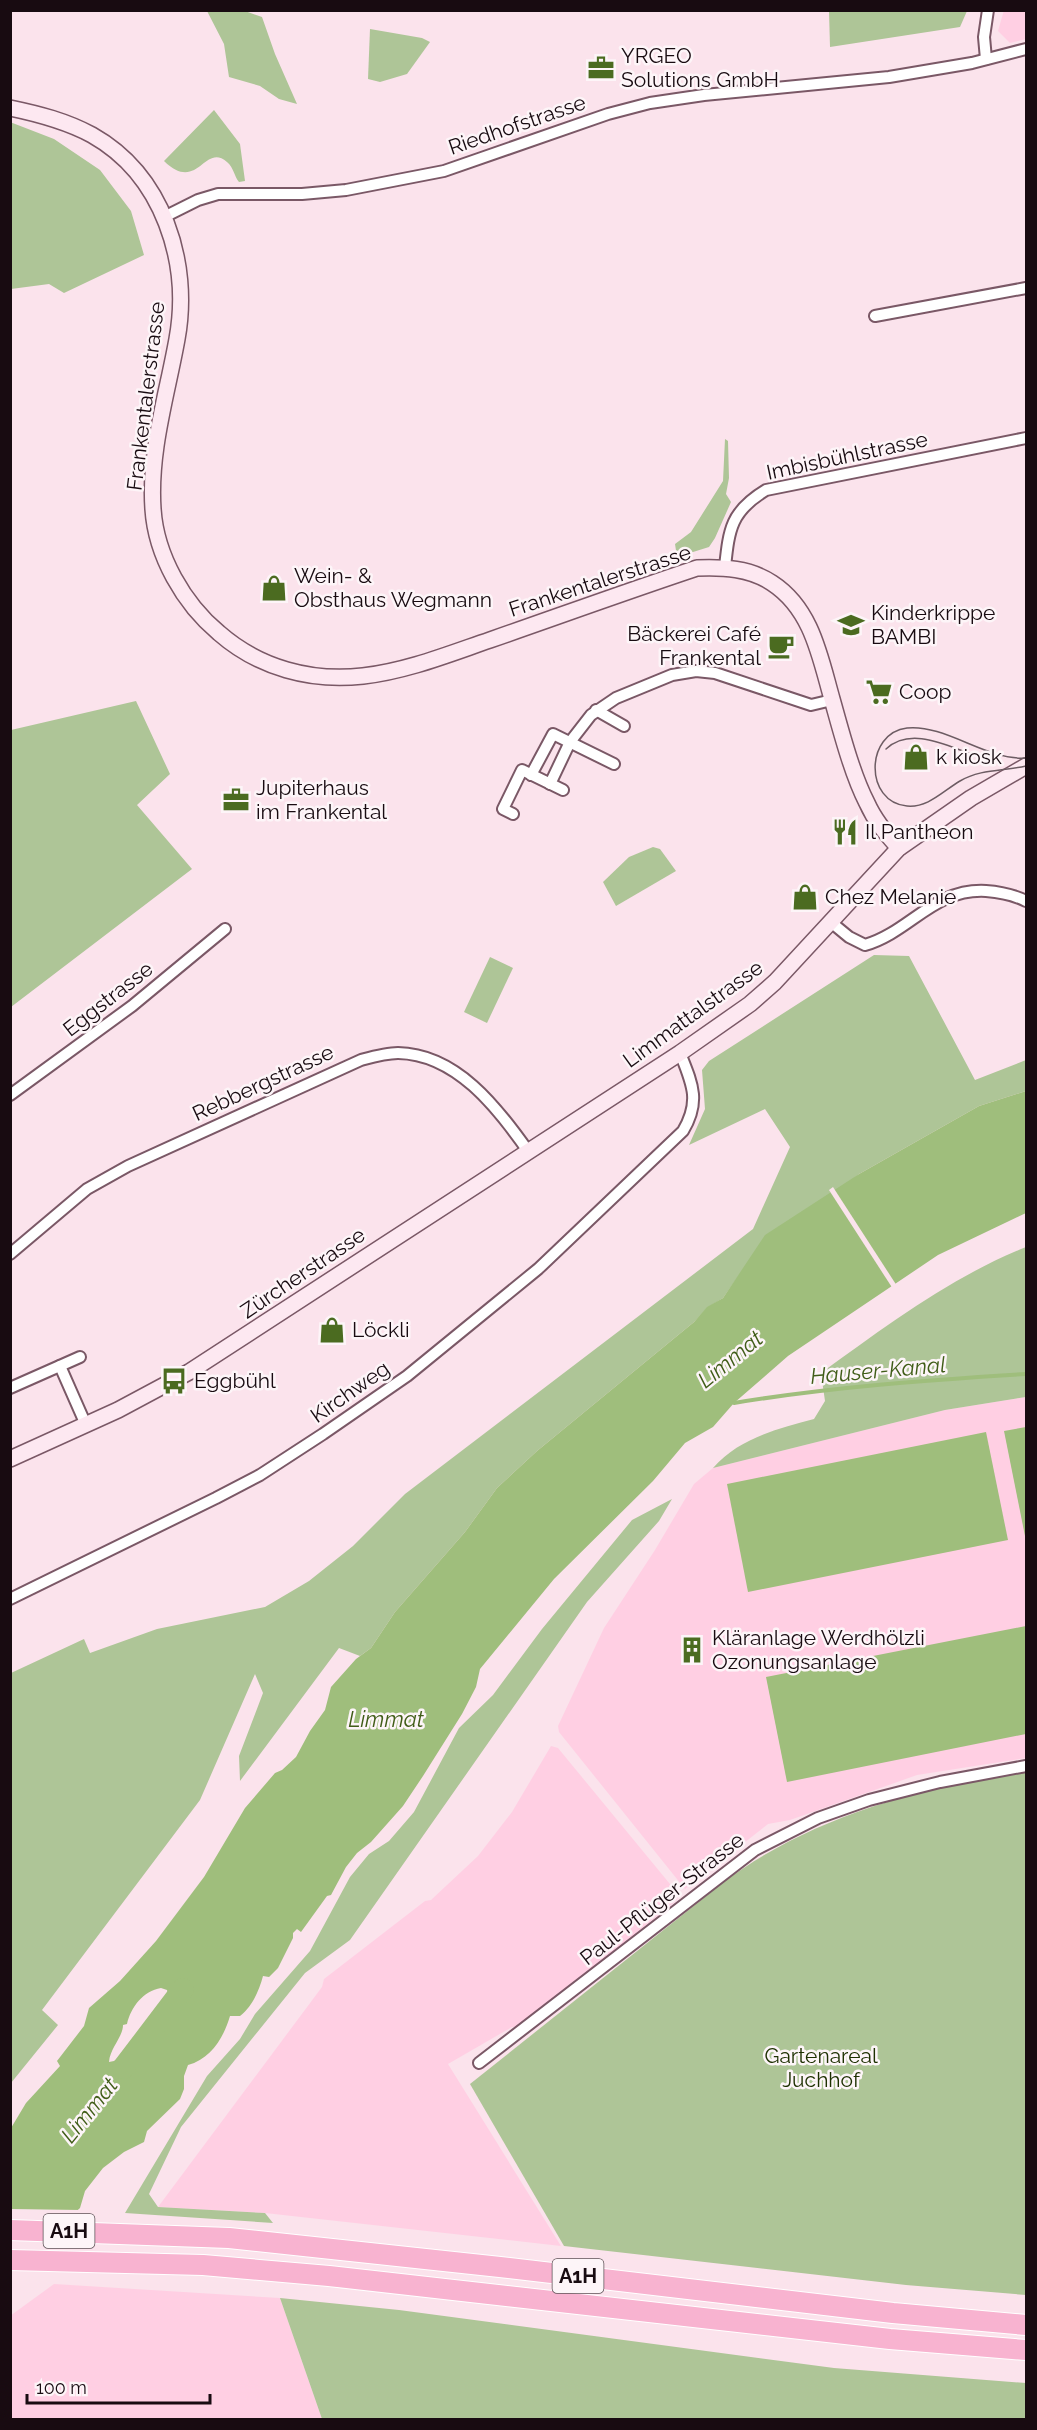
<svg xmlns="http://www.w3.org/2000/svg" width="1037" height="2430" font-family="Raleway,sans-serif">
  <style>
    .built { fill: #ffcfe3 }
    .green { fill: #aec597 }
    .water { fill: #9fbe7c; fill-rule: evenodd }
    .pier { fill: #fbe3ec }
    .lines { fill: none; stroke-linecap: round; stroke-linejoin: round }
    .stream { stroke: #9fbe7c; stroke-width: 4 }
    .river { stroke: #9fbe7c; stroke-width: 22 }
    .street-casing { stroke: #7a5866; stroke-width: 14 }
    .secondary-casing { stroke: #7a5866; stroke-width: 18 }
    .highway-casing { stroke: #fff; stroke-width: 22 }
    .street { stroke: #fff; stroke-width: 10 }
    .secondary { stroke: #fde8f1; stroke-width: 15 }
    .highway { stroke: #f8b3d0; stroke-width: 20 }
    .tram { stroke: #6d5c63; stroke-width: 1.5 }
    .labels { text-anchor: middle; stroke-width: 5; stroke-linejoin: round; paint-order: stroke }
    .shield { fill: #fdf5f8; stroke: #5d5156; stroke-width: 1.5 }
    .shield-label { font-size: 20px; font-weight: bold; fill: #180b11 }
    .poi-label { font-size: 21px; fill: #180b11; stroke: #fdf5f8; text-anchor: start }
    .street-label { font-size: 21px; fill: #180b11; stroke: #fdf5f8 }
    .park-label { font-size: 21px; fill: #1d3000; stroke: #fdf5f8 }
    .water-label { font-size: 22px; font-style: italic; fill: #405d18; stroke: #fdf5f8 }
  </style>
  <rect width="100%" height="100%" fill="#fbe3ec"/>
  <g class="built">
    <path d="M 1004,10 L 1026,11 L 1026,39 L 1010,43 L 998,31 Z"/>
    <path d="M 1026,1397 L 1026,1758 L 917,1775 L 790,1820 L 768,1824 L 685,1889 L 559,1732 L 558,1726 L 604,1628 L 655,1550 L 694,1484 L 713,1468 L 945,1410 Z"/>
    <path d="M 551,1746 L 558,1748 L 679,1895 L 676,1901 L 524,2022 L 517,2027 L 512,2027 L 448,2064 L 561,2246 L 265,2213 L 158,2207 L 322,1987 L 324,1979 L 425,1901 L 431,1900 L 478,1856 L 512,1812 Z"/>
    <path d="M 54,2284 L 280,2298 L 322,2419 L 11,2419 L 10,2316 Z"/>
  </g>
  <g class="green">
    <path d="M 207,11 L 245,11 L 262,17 L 275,54 L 297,104 L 279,99 L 260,86 L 229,77 L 224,44 Z"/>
    <path d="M 829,11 L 829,10 L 967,11 L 960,27 L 830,47 Z"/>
    <path d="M 370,29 L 422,38 L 430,42 L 407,74 L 380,82 L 368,79 Z"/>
    <path d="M 214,110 L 240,144 L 245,181 L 239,182 C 234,176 234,168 227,162 C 204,142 198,194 164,161 Z"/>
    <path d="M 10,122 L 54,139 L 100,170 L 131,211 L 144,255 L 64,293 L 49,284 L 11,289 Z"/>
    <path d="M 725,439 L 728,441 L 729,478 L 726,494 L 731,502 L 715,538 L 709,547 L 677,557 L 675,544 L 691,532 L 723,481 Z"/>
    <path d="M 136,701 L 170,774 L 137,805 L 192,869 L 11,1007 L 11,730 Z"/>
    <path d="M 653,847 L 660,849 L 676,871 L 616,906 L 603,882 L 629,857 Z"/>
    <path d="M 874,955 L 909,956 L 975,1080 L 1026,1060 L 1026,1091 L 979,1106 L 859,1174 L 744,1268 L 723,1298 L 707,1308 L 694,1322 L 537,1451 L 497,1488 L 465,1532 L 395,1612 L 371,1648 L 360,1656 L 339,1648 L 240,1781 L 239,1756 L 263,1693 L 255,1674 L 200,1800 L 42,2010 L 58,2025 L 11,2083 L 11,1673 L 84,1639 L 90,1653 L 157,1629 L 265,1607 L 309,1581 L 353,1546 L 405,1494 L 753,1229 L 790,1147 L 765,1109 L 689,1145 L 705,1109 L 702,1070 L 709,1061 Z"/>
    <path d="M 490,957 L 513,968 L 487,1023 L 464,1012 Z"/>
    <path d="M 1026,1247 L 1026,1397 L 945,1410 L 713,1468 C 739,1438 777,1429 814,1419 L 825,1401 L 821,1373 C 886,1326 951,1277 1026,1247 Z"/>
    <path d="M 672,1499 L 659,1521 L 587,1602 L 350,1940 L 305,1973 L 181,2127 L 149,2194 L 158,2207 L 265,2213 L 273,2223 L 125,2213 L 207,2076 L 240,2039 L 255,2014 L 310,1951 L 350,1877 L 369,1854 L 389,1841 L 414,1812 L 459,1728 L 493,1695 L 542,1629 L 632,1520 Z"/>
    <path d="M 1026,1772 L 1026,2295 L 906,2285 L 564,2246 L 470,2084 L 725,1881 C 811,1817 921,1787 1026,1772 Z"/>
    <path d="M 280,2298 L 399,2310 L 834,2368 L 1026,2383 L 1026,2419 L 322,2419 Z"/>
  </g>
  <g class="water">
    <path d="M 1026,1091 L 1026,1213 L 938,1255 L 788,1356 L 734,1403 L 713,1427 L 685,1443 L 653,1481 L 554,1579 L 480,1669 L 476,1687 L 462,1714 L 423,1776 L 403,1806 L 371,1842 L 357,1853 L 346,1867 L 331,1895 L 327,1896 L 301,1932 L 297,1929 L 293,1933 L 293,1938 L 278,1968 L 269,1977 L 263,1976 C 259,1991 252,2007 240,2016 L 230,2016 C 224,2037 211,2059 188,2065 L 184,2076 L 184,2089 L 180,2099 L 147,2131 L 144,2142 L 124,2152 L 103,2168 L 85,2191 L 80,2208 L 11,2271 L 11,2128 L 26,2103 L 60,2066 L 57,2061 L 84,2026 L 89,2008 L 120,1981 L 156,1941 L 204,1877 L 245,1808 L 275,1773 L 282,1770 L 296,1757 L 310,1731 L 325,1710 L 331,1687 L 356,1659 L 371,1648 L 395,1612 L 465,1532 L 497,1488 L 537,1451 L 694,1322 L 707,1307 L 723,1298 L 765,1235 L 859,1174 L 979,1106 ZM 161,1988 L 167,1990 L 170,2000 L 160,2024 L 146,2041 L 114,2061 L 109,2062 C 110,2048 123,2037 123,2025 L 127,2024 C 131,2007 143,1991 161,1988 Z"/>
    <path d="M 1026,1427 L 1026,1541 L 1004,1431 Z"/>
    <path d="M 986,1432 L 1008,1540 L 748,1592 L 727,1484 Z"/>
    <path d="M 1026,1626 L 1026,1734 L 787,1782 L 766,1677 Z"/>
  </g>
  <g class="pier">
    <path d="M 833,1187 L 897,1286 L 893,1289 L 829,1190 Z"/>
    <path d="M 11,2209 L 81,2210 L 10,2274 Z"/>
  </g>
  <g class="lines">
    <path class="stream" d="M 734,1403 C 831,1387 928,1380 1026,1374"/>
    <path class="river" d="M 123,2068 L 183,1989"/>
    <g class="street-casing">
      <g id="street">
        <path d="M 986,59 L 984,37 L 988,10"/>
        <path d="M 164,217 L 198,200 L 218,194 L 302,194 L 346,190 L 444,171 L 608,114 L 650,103 L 704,95 L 889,77 L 972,63 L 1026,49"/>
        <path d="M 875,316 L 1026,288"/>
        <path d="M 725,567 C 729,529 731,511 766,490 L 1026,438"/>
        <path d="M 596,710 L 624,726"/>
        <path d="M 531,775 L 553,734 L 614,764"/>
        <path d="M 550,784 L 570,742 L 591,715 L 616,698 L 672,675 L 696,671 L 715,673 L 811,705 L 832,700"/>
        <path d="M 513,814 L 503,809 L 522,770 L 563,790"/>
        <path d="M 832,923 L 849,937 L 865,945 C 910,932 934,888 986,891 C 1000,892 1014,895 1026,901"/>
        <path d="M 10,1095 L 132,1006 L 225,929"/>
        <path d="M 10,1254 L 87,1189 L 128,1166 L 361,1060 C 372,1057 386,1053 398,1053 C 456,1054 497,1107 528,1151"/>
        <path d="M 60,1366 L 86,1425"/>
        <path d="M 10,1388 L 80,1357"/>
        <path d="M 10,1599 L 216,1498 L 260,1475 L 323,1434 L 407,1376 L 538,1269 L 683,1131 C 701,1101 692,1083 680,1053"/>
        <path d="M 479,2063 L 755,1850 L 818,1818 L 869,1800 L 940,1782 L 1026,1766"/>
      </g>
    </g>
    <g class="secondary-casing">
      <g id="secondary">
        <path d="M 10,108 C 39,114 66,121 92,135 C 163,175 191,262 177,339 C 167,395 149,451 153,509 C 156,556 184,604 219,633 C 259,668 311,682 363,676 C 407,671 449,654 490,640 C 559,616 628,591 697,568 C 723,567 750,568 772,583 C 812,609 820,657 832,699 C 841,731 852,774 867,803 C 875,821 886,834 899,848"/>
        <path d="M 10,1459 L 118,1410 L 189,1372 L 680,1053 L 750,1004 L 775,982 L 899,848 L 971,798 L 1026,766"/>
      </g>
    </g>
    <g class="highway-casing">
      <g id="highway">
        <path d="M 10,2230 L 229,2238 L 500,2267 L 893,2313 L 1026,2325"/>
        <path d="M 10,2260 L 203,2265 L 329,2276 L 890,2339 L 1026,2350"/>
      </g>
    </g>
    <use href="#street" class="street"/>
    <use href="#secondary" class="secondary"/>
    <use href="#highway" class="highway"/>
    <g class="tram">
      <path d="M 886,749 C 911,726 947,746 974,755"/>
      <path d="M 1026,758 C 987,761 946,724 907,728 C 865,733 864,802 907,806 C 928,808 943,791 960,781 C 980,769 1004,771 1026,766"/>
    </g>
  </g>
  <defs>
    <g id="office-bare" transform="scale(2.07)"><path d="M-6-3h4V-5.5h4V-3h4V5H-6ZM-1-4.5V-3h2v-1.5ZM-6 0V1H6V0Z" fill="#4b6b20" stroke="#fdf5f8" stroke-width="2.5" paint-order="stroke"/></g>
    <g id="shop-bare" transform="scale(2.07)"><path d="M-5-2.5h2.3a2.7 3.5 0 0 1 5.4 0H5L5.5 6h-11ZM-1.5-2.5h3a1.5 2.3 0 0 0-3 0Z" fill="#4b6b20" stroke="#fdf5f8" stroke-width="2.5" paint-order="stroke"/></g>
    <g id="school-bare" transform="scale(2.07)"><path d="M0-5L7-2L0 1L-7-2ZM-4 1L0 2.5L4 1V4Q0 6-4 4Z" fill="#4b6b20" stroke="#fdf5f8" stroke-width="2.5" paint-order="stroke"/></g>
    <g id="cafe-bare" transform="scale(2.07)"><path d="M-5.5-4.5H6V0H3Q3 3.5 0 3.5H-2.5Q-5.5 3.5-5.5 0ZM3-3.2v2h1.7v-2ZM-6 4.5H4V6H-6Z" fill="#4b6b20" stroke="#fdf5f8" stroke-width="2.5" paint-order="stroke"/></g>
    <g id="supermarket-bare" transform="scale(2.07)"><path d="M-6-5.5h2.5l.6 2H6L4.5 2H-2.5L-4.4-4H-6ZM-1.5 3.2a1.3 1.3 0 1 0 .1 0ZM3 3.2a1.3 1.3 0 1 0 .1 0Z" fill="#4b6b20" stroke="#fdf5f8" stroke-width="2.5" paint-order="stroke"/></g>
    <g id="restaurant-bare" transform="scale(2.07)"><path d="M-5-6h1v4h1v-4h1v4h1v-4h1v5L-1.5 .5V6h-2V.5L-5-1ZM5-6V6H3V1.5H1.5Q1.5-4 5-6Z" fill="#4b6b20" stroke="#fdf5f8" stroke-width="2.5" paint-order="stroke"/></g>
    <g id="bus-bare" transform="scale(2.07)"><path d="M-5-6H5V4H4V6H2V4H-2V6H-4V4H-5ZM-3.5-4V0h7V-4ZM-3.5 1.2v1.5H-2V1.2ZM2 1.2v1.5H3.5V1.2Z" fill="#4b6b20" stroke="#fdf5f8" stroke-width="2.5" paint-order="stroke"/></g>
    <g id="building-bare" transform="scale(2.07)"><path d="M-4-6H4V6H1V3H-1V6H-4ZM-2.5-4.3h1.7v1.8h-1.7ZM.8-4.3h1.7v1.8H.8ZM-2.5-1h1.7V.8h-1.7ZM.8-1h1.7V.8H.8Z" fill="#4b6b20" stroke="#fdf5f8" stroke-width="2.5" paint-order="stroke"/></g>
  </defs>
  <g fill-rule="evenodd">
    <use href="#office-bare" x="601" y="68"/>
    <use href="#shop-bare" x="274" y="588"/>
    <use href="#school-bare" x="851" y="625"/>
    <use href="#cafe-bare" x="781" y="646"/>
    <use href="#supermarket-bare" x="879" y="692"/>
    <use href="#shop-bare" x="916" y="757"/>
    <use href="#office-bare" x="236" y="800"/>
    <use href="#restaurant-bare" x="845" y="832"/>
    <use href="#shop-bare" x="805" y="897"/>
    <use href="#shop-bare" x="332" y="1330"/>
    <use href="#bus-bare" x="174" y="1381"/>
    <use href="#building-bare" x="692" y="1650"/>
  </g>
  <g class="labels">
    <g class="shield">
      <rect x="43.5" y="2214" width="51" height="34" rx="4.5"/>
      <rect x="552.5" y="2259" width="51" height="34" rx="4.5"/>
    </g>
    <g class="shield-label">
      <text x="69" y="2238">A1H</text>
      <text x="578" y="2283">A1H</text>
    </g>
    <g class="poi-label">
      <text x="621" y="63">YRGEO<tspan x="621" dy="24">Solutions GmbH</tspan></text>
      <text x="294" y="583">Wein- &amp;<tspan x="294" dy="24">Obsthaus Wegmann</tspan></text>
      <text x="871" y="620">Kinderkrippe<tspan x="871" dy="24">BAMBI</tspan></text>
      <text x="761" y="641" text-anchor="end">Bäckerei Café<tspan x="761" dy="24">Frankental</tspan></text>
      <text x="899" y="699">Coop</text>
      <text x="936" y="764">k kiosk</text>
      <text x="256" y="795">Jupiterhaus<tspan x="256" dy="24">im Frankental</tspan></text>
      <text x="865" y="839">Il Pantheon</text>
      <text x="825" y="904">Chez Melanie</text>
      <text x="352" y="1337">Löckli</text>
      <text x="194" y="1388">Eggbühl</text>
      <text x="712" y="1645">Kläranlage Werdhölzli<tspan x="712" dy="24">Ozonungsanlage</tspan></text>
    </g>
    <g class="street-label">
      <text transform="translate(517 125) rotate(-19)" y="7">Riedhofstrasse</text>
      <text transform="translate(146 396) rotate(-83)" y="7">Frankentalerstrasse</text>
      <text transform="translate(847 456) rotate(-12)" y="7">Imbisbühlstrasse</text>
      <text transform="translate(600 581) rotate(-18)" y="7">Frankentalerstrasse</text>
      <text transform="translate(108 999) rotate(-38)" y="7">Eggstrasse</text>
      <text transform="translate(693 1014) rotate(-36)" y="7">Limmattalstrasse</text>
      <text transform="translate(263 1083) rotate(-25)" y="7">Rebbergstrasse</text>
      <text transform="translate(303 1273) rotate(-34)" y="7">Zürcherstrasse</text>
      <text transform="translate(350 1392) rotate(-35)" y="7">Kirchweg</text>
      <text transform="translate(662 1899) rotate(-38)" y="7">Paul-Pflüger-Strasse</text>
    </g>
    <g class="park-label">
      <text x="821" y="2063">Gartenareal<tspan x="821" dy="24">Juchhof</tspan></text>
    </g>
    <g class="water-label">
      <text transform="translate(730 1359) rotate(-39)" y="8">Limmat</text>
      <text transform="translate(878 1370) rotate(-5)" y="8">Hauser-Kanal</text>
      <text x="386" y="1727">Limmat</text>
      <text transform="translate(89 2110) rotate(-51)" y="8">Limmat</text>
    </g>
  </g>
  <rect width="1037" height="2430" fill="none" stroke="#180b11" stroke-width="24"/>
  <path d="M27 2394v9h183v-9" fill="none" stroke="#180b11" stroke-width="3"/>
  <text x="36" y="2394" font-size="18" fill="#180b11" stroke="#fdf5f8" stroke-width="4.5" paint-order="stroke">100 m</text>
</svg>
